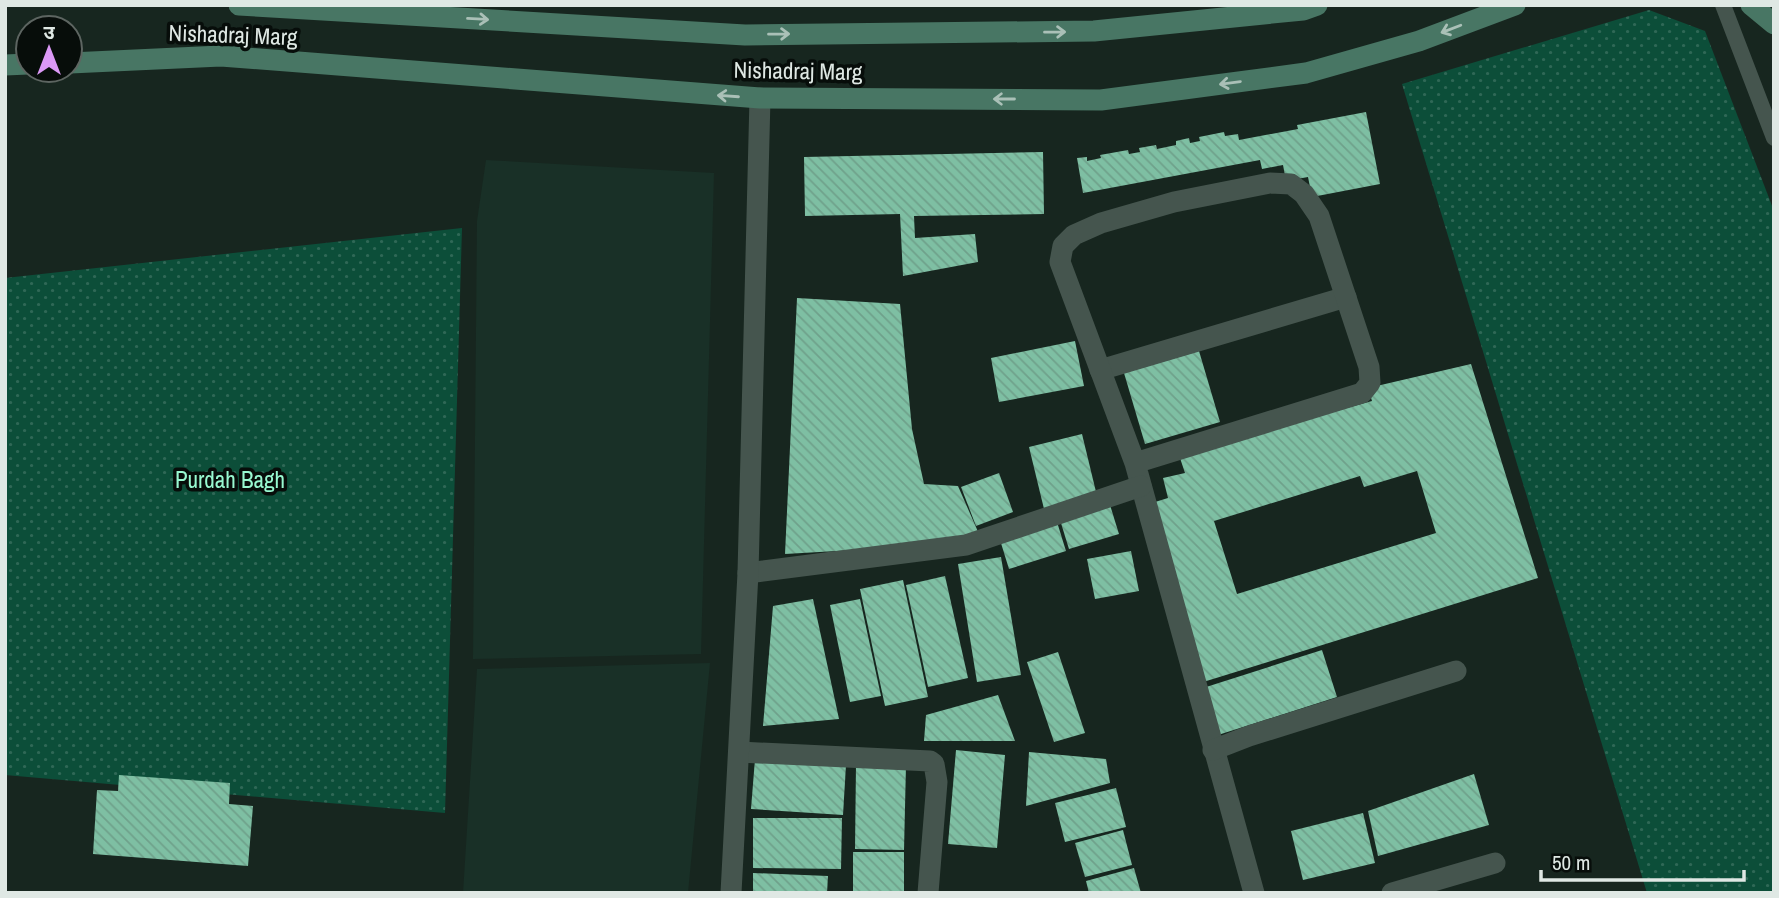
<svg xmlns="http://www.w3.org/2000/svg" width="1779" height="898" font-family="'Archivo Narrow','Noto Sans Devanagari',sans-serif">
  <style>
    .built { fill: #193027 }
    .park { fill: url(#park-dots) }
    .building { fill: url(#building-back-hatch); fill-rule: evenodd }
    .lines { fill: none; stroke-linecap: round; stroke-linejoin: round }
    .lane { stroke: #45554e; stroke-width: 16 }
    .street { stroke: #45554e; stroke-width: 21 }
    .secondary { stroke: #487664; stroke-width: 21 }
    .oneway { stroke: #aac0b7 }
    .labels { text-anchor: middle; stroke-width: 7; stroke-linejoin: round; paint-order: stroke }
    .street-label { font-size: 23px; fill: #dfe8e4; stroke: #070d0a }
    .park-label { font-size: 23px; fill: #98f9d1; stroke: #070d0a }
  </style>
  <defs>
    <pattern id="park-dots" width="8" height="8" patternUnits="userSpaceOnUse" patternTransform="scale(1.75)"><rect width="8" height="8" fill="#0c4e39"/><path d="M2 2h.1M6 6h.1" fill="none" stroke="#2f6856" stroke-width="1.8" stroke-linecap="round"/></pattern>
    <pattern id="building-back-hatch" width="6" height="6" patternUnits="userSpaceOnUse" patternTransform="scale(1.75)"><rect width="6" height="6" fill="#7ebfa3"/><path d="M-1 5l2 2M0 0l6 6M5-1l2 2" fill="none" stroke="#6fa18b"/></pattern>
  </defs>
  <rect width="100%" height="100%" fill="#17261f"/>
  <g class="built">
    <path d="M 486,160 L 714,173 L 701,654 L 473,659 L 477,221 Z"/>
    <path d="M 710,663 L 688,893 L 463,893 L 477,669 Z"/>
  </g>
  <g class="park">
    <path d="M 1649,10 L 1705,31 L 1774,211 L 1774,893 L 1647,893 L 1402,84 Z"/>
    <path d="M 462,228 L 445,813 L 5,775 L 5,278 Z"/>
  </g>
  <g class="building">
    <path d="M 1366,112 L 1380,184 L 1312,197 L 1308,177 L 1286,181 L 1283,165 L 1262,169 L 1260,160 L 1083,193 L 1077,158 L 1087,157 L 1087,161 L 1101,158 L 1100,155 L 1128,150 L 1129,154 L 1140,152 L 1139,148 L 1156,145 L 1157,149 L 1176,145 L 1176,141 L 1189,138 L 1190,143 L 1200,141 L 1199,137 L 1224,132 L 1225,136 L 1238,134 L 1239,140 L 1298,129 L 1297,125 Z"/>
    <path d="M 1043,152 L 1044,214 L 914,216 L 915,238 L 975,234 L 978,262 L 903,276 L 900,214 L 805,216 L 804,157 Z"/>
    <path d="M 797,298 L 900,304 L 912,429 L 924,484 L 958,486 L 979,534 L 906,547 L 785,554 Z"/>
    <path d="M 1075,341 L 1084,386 L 999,402 L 991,358 Z"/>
    <path d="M 1199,351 L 1220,422 L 1145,444 L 1124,373 Z"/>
    <path d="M 1471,364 L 1538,578 L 1200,683 L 1155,502 L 1168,498 L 1163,478 L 1185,473 L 1179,455 L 1372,401 L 1368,388 ZM 1417,471 L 1436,533 L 1237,594 L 1214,521 L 1360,476 L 1364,487 Z"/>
    <path d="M 1082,434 L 1097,496 L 1044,509 L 1029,447 Z"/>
    <path d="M 999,473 L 1013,512 L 976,526 L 961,487 Z"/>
    <path d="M 1110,505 L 1119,534 L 1069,549 L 1060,520 Z"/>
    <path d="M 1057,522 L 1066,551 L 1009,569 L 1000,540 Z"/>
    <path d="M 1131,551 L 1139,591 L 1095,599 L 1087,559 Z"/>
    <path d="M 1001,557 L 1021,675 L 977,682 L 958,564 Z"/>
    <path d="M 945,576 L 968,678 L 928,687 L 906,585 Z"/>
    <path d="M 903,580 L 928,697 L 885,706 L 860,589 Z"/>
    <path d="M 813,599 L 839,719 L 763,726 L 773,606 Z"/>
    <path d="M 860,599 L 881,696 L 850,702 L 830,605 Z"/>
    <path d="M 1322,650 L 1337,697 L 1218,735 L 1203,688 Z"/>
    <path d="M 1058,652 L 1085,733 L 1054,742 L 1027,662 Z"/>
    <path d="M 998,695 L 1015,741 L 924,741 L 926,715 Z"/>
    <path d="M 956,750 L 1005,755 L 997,848 L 948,844 Z"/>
    <path d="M 1029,752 L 1106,759 L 1110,783 L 1026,806 Z"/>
    <path d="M 755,759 L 846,765 L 843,815 L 751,809 Z"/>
    <path d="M 856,764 L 906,765 L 904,850 L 855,849 Z"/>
    <path d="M 1474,774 L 1489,825 L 1378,856 L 1368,811 Z"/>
    <path d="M 119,775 L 230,783 L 229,804 L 253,806 L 248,866 L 93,854 L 97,790 L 118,791 Z"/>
    <path d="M 1116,788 L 1126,827 L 1065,842 L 1055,803 Z"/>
    <path d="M 1363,813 L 1375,863 L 1303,880 L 1291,831 Z"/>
    <path d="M 753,818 L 842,818 L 841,869 L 753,868 Z"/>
    <path d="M 1123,830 L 1132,865 L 1085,877 L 1075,843 Z"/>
    <rect x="853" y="852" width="51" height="41"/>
    <path d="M 1134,868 L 1141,893 L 1089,893 L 1086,881 Z"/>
    <path d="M 753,873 L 828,876 L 827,893 L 753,893 Z"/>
  </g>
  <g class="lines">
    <path class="lane" d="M 1723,5 L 1774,138"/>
    <g class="street">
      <path d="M 1100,370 L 1346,297"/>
      <path d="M 1135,463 L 1362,393 L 1370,383 L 1369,367 L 1319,216 L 1304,194 L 1291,184 L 1270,183 L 1174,202 L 1101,223 L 1074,235 L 1063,246 L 1060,262 L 1135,463 L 1254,893"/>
      <path d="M 748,573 L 966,545 L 1141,486"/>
      <path d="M 1213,750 L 1249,736 L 1456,671"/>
      <path d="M 739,752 L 930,761 L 934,764 L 937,782 L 928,893"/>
      <path d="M 731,893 L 748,573 L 760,98"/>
      <path d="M 1392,893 L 1495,863"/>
    </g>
    <g class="secondary">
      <path d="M 239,5 L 745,35 L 1094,31 L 1303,10 L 1317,5"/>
      <path d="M 1751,5 L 1774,24"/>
      <path d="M 70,63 L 221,56 L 760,98 L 1101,100 L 1306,73 L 1419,41 L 1515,5"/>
      <path d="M 5,65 L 28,64"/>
    </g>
  </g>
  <defs><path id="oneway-shaft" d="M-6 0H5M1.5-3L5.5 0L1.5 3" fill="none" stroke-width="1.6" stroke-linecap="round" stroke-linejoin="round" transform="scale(1.75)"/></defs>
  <g class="oneway">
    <use href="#oneway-shaft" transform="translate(478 19) rotate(3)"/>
    <use href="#oneway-shaft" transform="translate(1451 29) rotate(159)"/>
    <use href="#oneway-shaft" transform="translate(1055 32) rotate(-1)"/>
    <use href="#oneway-shaft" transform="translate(779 34) rotate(-1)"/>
    <use href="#oneway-shaft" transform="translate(1230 83) rotate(172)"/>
    <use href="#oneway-shaft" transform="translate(728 96) rotate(-176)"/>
    <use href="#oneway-shaft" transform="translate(1004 99) rotate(-180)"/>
  </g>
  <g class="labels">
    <g class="street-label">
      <text transform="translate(233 35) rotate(2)" y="8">Nishadraj Marg</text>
      <text transform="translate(798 71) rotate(1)" y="8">Nishadraj Marg</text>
    </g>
    <g class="park-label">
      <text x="230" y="488">Purdah Bagh</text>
    </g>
  </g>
  <rect width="1779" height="898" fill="none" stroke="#dfe8e4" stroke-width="14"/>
  <g transform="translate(49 49)"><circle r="33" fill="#070d0a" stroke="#5d6561" stroke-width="2"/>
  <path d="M0-5L12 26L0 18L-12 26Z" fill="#db99f6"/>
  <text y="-10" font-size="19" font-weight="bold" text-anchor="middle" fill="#dfe8e4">उ</text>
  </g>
  <path d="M1541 870v10h203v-10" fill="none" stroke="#dfe8e4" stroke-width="3.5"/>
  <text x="1552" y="870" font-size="21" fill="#dfe8e4" stroke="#070d0a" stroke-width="5" paint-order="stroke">50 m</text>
</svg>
